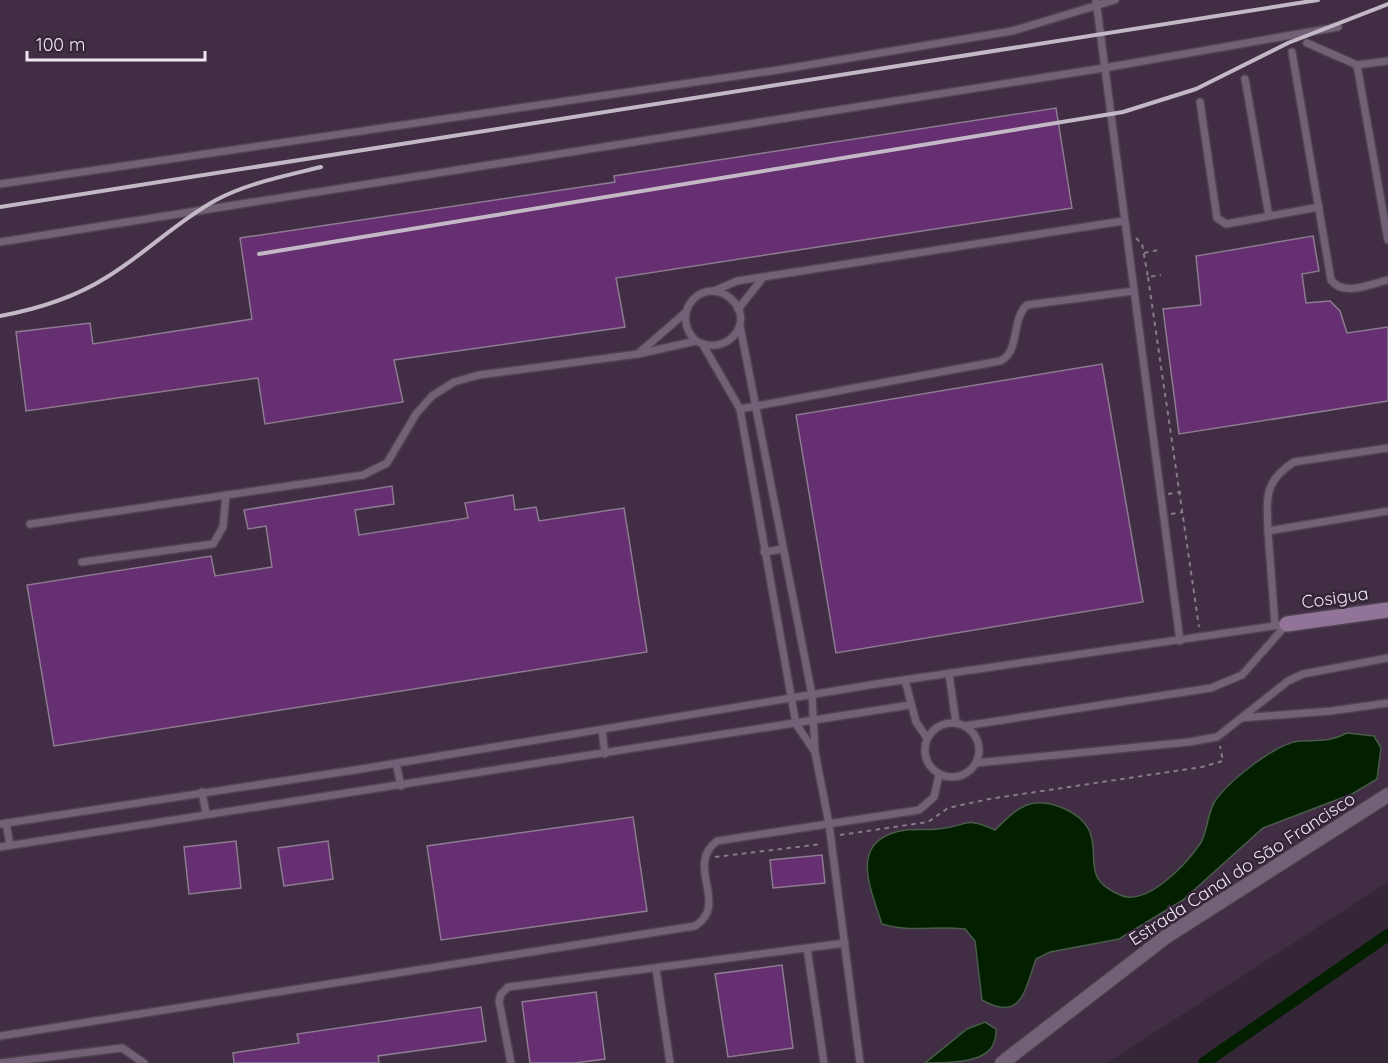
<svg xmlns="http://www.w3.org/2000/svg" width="1388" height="1063" font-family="Quicksand,sans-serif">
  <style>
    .built { fill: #412e45 }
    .water { fill: #021f00; stroke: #495b49; stroke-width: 1.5 }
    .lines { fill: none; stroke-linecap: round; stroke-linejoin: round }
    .canal { stroke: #021f00; stroke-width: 12 }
    .building { fill: #652f71; stroke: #8d7b90; stroke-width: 1.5 }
    .lane-casing { stroke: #4e4251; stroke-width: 10 }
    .street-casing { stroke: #4e4251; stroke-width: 16 }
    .secondary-casing { stroke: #4e4251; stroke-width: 18 }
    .path { stroke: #877a89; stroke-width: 2; stroke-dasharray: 4.5 4.5; stroke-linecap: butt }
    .lane { stroke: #726176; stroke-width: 7 }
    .street { stroke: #726176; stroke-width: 14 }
    .secondary { stroke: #917497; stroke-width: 15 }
    .rail { stroke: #c3b8c5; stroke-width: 4 }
    .labels { text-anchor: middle; stroke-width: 5; stroke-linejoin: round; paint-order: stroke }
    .street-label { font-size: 18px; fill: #f0e6f2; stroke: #342537 }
  </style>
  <rect width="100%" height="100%" fill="#342537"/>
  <path class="built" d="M 0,0 L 1388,0 L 1388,882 L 1107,1063 L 0,1063 Z"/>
  <g class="water">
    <path d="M 1347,733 L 1374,736 L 1381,748 L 1377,779 L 1352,794 L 1263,828 L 1183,900 L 1119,939 L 1050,952 L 1036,959 C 1025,989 1022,1023 982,1000 L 975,941 L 965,929 C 936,925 910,933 882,924 C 869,885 848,838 906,830 C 916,829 927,830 938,829 C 967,827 964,815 995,830 C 1018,807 1032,794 1065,809 C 1074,813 1084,820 1089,830 C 1101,856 1080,878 1120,895 C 1147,907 1186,864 1200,844 C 1209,830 1206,812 1217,798 C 1232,779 1275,744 1299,741 C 1318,740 1330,742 1347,733 Z"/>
    <path d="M 985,1022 L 996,1029 C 997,1036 995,1041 992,1047 C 981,1063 948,1063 925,1063 L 967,1029 Z"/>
  </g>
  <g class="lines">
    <path class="canal" d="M 1204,1063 L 1388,935"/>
  </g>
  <g class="building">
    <path d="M 1056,108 L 1072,208 L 616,278 L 625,327 L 394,360 L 403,402 L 265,424 L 258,378 L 26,411 L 16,332 L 90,323 L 93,344 L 252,319 L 240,238 L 615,182 L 614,176 Z"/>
    <path d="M 1313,236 L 1319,271 L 1302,274 L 1306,303 L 1330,301 L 1340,311 L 1347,333 L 1388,327 L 1388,401 L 1179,434 L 1163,309 L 1201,305 L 1196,256 Z"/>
    <path d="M 1102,364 L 1143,602 L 836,653 L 796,415 Z"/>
    <path d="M 392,486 L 394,504 L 355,510 L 359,535 L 468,518 L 465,503 L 513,495 L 515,510 L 536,507 L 539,521 L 624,508 L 647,652 L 54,746 L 27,585 L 211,556 L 215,576 L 272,567 L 266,526 L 248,529 L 244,510 Z"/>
    <path d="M 633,817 L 647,911 L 441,940 L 427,846 Z"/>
    <path d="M 236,841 L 241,888 L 189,894 L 184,847 Z"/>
    <path d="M 328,841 L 333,879 L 284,886 L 278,848 Z"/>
    <path d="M 822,855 L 825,883 L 773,888 L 770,860 Z"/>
    <path d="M 782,965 L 793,1048 L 728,1057 L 715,974 Z"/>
    <path d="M 596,992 L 605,1059 L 575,1063 L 530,1063 L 522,1002 Z"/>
    <path d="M 481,1007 L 486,1041 L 378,1056 L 379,1063 L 234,1063 L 233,1053 L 299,1043 L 297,1034 Z"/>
  </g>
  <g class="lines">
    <g class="lane-casing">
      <g id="lane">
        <path d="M 1096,0 L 1180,641"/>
        <path d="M 1307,43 L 1357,65 L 1388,61"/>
        <path d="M 1292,52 L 1331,280 C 1344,297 1370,284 1388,280"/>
        <path d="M 1357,65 L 1388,240"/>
        <path d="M 1245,79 L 1269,216"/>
        <path d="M 1200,102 L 1217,218 L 1226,224 L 1319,207"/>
        <path d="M 0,184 L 778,70 L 1012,31 L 1115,0"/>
        <path d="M 0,242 L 1104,68 L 1338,27"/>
        <path d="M 714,291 L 737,281 L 1123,221"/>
        <path d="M 738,309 L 762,279"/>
        <path d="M 740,326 L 812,695 L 815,752 L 829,824 L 860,1063"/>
        <path d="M 703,345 L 740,409 L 796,724 L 815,752"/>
        <path d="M 640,352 L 685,313"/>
        <path d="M 740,409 L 1000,361 C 1020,353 1011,319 1027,305 L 1134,291"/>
        <path d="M 30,524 L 363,475 L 387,463 L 416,414 L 432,396 L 454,382 L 479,375 L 638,354 L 696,341 C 728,358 757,320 730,298 C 702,275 668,314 696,341"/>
        <path d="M 1268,531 C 1267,498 1263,482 1294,462 L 1388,448"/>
        <path d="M 764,552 L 783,549"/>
        <path d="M 82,562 L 213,544 L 223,527 L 226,495"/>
        <path d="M 1275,625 L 1268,531 L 1388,511"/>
        <path d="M 949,674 L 956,723"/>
        <path d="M 905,680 L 916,722 L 927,738"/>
        <path d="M 1241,718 L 1331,711 L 1388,703"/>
        <circle cx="952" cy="750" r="27"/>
        <path d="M 964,726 L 1211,688 L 1242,675 L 1287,624"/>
        <path d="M 602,730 L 605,754"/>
        <path d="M 396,763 L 401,786"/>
        <path d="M 976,763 L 1189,742 L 1217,737 L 1288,681 L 1303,674 L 1388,658"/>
        <path d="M 202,792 L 206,813"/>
        <path d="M 6,823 L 10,845"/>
        <path d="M 0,824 L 355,770 L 876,684 L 1287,624"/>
        <path d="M 0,847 L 910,705"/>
        <path d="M 807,948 L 824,1063"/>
        <path d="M 656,969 L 670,1063"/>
        <path d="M 0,1036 L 695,926 C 730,904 684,866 717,841 L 919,810 L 934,797 L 939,775"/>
        <path d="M 0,1063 L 122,1048 L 144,1063"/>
        <path d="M 511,1063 L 499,1001 L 501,994 L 508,987 L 845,943"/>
      </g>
    </g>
    <g class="street-casing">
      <path id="street" d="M 1002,1063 L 1167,936 L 1388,795"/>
    </g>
    <g class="secondary-casing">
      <path id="secondary" d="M 1287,624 L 1388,610"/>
    </g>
    <g class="path">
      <path d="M 1136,238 L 1142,244 L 1148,277 L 1161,275"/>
      <path d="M 1144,253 L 1158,250"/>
      <path d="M 1148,277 L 1199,627"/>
      <path d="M 1168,494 L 1181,492"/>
      <path d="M 1171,514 L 1183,512"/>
      <path d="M 840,835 L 928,822 L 948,808 L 989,799 L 1202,767 L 1223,761 L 1220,746"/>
      <path d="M 715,857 L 822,844"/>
    </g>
    <use href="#lane" class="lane"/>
    <use href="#street" class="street"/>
    <use href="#secondary" class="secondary"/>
    <g class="rail">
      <path d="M 0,207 L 1318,0"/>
      <path d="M 259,254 L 1123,112 L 1196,89 L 1288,43 L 1388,4"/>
      <path d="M 0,316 C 38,309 74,298 107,277 C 145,254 176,222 216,200 C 248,183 285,176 321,167"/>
    </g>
  </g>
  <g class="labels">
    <g class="street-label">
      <text transform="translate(1335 598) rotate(-8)" y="6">Cosigua</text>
      <text transform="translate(1242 869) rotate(-33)" y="6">Estrada Canal do São Francisco</text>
    </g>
  </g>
  <path d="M27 51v9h178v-9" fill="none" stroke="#f0e6f2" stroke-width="3"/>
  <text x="36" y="51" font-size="18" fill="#f0e6f2" stroke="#342537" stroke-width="4.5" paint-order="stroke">100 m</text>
</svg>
